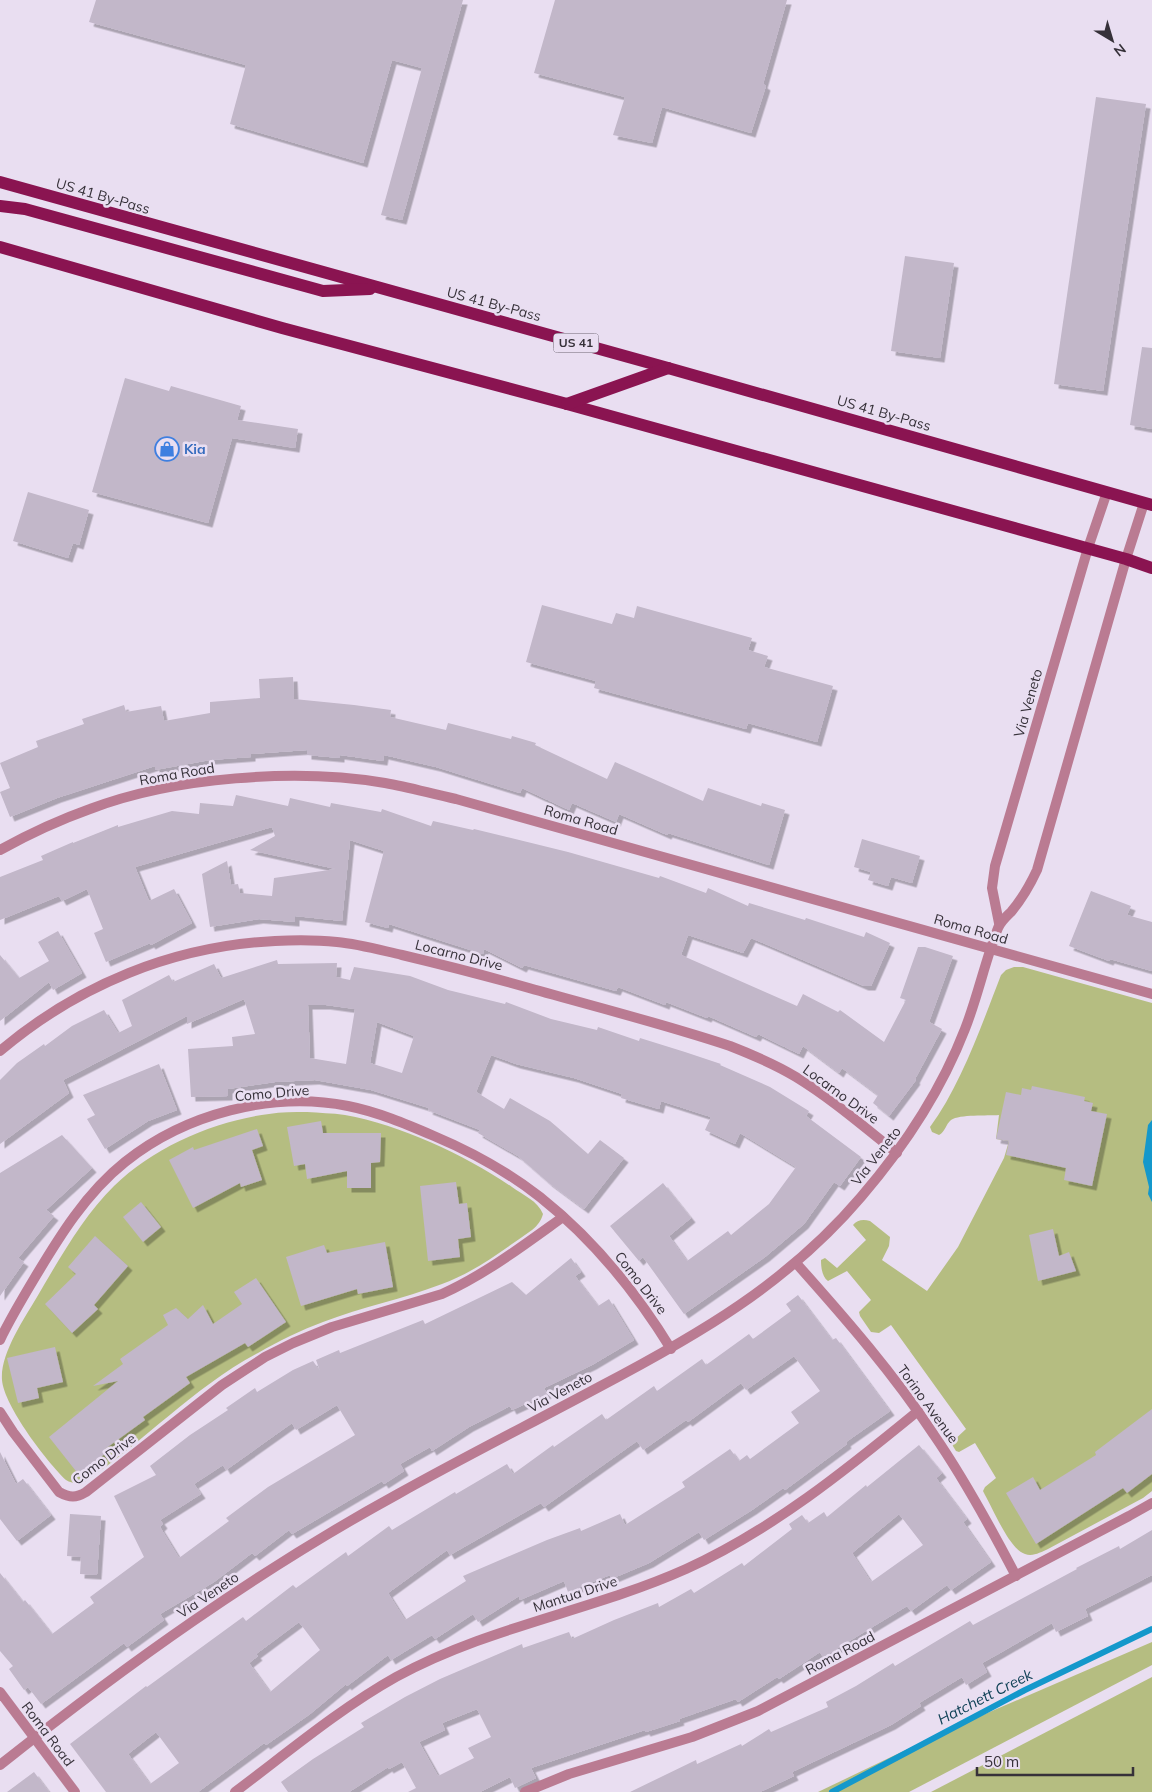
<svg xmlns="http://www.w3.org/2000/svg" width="1152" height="1792" font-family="Mulish,sans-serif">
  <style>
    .green { fill: #b5bd81 }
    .water { fill: #1498cb }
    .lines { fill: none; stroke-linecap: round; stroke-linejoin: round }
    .stream { stroke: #1498cb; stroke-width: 6 }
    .building { fill: #c2b7c9; fill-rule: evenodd; filter: url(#shadow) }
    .street { stroke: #ba7b92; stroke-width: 10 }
    .primary { stroke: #8a1451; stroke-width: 12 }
    .labels { text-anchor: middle; stroke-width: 5; stroke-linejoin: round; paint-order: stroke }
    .shield { fill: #e9def1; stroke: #6c6570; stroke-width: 1 }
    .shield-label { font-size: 12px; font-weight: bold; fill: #363139 }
    .street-label { font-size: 14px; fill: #363139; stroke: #e9def1 }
    .shop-label { font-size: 14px; font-weight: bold; fill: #366cbe; stroke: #e9def1; text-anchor: start }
    .water-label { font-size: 15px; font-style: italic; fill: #104156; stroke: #e9def1 }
  </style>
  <defs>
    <filter id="shadow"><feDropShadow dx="4.5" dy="4.5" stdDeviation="0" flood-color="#0004"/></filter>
  </defs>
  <rect width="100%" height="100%" fill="#e9def1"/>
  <g class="green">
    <path d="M 1014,967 L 1023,967 L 1152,1003 L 1152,1491 L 1143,1498 L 1048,1549 C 1041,1552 1033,1557 1025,1554 C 1010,1550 993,1509 985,1495 L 983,1491 L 985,1487 L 996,1478 L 975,1443 L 959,1452 L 956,1451 L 951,1443 L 966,1429 L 891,1325 L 879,1333 L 871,1332 L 860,1316 L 859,1312 L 871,1300 L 847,1271 L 828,1281 C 822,1277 821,1267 821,1260 L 825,1258 L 837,1268 L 866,1240 L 853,1225 C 857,1220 863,1219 870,1221 L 890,1237 L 889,1246 L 882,1260 L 927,1291 L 958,1247 L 1004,1158 L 1009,1141 L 996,1139 L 999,1115 C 987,1116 960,1114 951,1120 C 946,1124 945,1132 939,1135 L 932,1132 L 930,1127 C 961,1085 982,1024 1001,975 L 1006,970 Z"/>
    <path d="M 307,1112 C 319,1113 332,1113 345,1115 C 401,1125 465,1155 512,1187 C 523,1195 538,1201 543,1214 C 541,1221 538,1225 532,1230 C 503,1250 475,1272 442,1284 C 403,1299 362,1307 323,1322 C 301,1330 279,1341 258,1353 C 194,1387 145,1441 86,1481 C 78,1484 73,1484 66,1480 C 47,1462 4,1406 2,1380 C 0,1354 24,1319 37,1297 C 58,1261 84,1215 114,1186 C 154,1147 214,1121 269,1114 C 281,1112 294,1112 307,1112 Z"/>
    <path d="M 1152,1642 L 1152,1665 L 909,1792 L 818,1792 L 941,1733 Z"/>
    <path d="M 1152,1677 L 1152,1792 L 931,1792 Z"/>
  </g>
  <path class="water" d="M 1152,1120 L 1152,1202 L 1148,1194 L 1149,1187 L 1143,1162 L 1148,1125 Z"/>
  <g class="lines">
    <path class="stream" d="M 832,1792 L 1025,1690 L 1152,1629"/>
  </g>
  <g class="building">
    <path d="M 96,0 L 463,0 L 402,220 L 381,215 L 422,68 L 392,60 L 363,163 L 230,124 L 246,65 L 89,22 Z"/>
    <path d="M 555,0 L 787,0 L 763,84 L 766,86 L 751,133 L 662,107 L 652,143 L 613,135 L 625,97 L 534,73 Z"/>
    <path d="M 1096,97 L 1146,104 L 1103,391 L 1054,384 Z"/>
    <path d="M 905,256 L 954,263 L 940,358 L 891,351 Z"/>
    <path d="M 1142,347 L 1152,348 L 1152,429 L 1130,425 Z"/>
    <path d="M 125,378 L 169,391 L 171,386 L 241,406 L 237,420 L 298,429 L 295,448 L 232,438 L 208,523 L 92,492 Z"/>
    <path d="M 28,492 L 89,510 L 79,545 L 73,543 L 68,558 L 13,541 Z"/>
    <path d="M 542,605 L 612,624 L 616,613 L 634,618 L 637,606 L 752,638 L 748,650 L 768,656 L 764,667 L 833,686 L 817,742 L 748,723 L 746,729 L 594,688 L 596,681 L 526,662 Z"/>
    <path d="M 293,677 L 294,699 L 354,705 L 391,710 L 390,717 L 446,730 L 448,723 L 511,739 L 512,736 L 536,743 L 535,745 L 607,779 L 615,762 L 703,801 L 708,788 L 761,806 L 762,803 L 785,810 L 769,865 L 668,833 L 667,835 L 619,814 L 616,822 L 572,803 L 569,810 L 522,788 L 520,793 L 436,767 L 384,755 L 383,761 L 340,755 L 340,758 L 307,755 L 307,750 L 251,754 L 251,757 L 210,760 L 155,770 L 155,766 L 57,798 L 10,817 L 0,792 L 10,788 L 0,763 L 38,747 L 36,741 L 84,724 L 82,719 L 124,705 L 126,712 L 161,706 L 164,721 L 210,713 L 210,702 L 260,698 L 259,679 Z"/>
    <path d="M 236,795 L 288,806 L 290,798 L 330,807 L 331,803 L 381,812 L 382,809 L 431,826 L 433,821 L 473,830 L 474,829 L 568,852 L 659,878 L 660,876 L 706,893 L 708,888 L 748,906 L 749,903 L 805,920 L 806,918 L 864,937 L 866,932 L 890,943 L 871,986 L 864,986 L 751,938 L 743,953 L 688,935 L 681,955 L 797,1006 L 803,994 L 838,1012 L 840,1010 L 884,1042 L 906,1000 L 900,998 L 918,947 L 925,947 L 953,956 L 929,1022 L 942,1029 L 915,1079 L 916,1080 L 889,1116 L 873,1103 L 878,1095 L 842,1068 L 839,1073 L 803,1046 L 799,1054 L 758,1034 L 756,1037 L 708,1016 L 707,1018 L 666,1002 L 665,1005 L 618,987 L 616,991 L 524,965 L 522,968 L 484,949 L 483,954 L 389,924 L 388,928 L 365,922 L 384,851 L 350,840 L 342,921 L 295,916 L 295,922 L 259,919 L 210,927 L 202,874 L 227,861 L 231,885 L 238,884 L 240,893 L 272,896 L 274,878 L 336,869 L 250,850 L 275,836 L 272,827 L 135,867 L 149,901 L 174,889 L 192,923 L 151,945 L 150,943 L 106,962 L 94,933 L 103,929 L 87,889 L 62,901 L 59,896 L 0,920 L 0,877 L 43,860 L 41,856 L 73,842 L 73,843 L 118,825 L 118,827 L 172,811 L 199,814 L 200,803 L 233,806 Z"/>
    <path d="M 862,839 L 920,856 L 912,883 L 891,877 L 888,886 L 868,880 L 871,872 L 854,867 Z"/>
    <path d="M 1091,891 L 1131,906 L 1127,915 L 1152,922 L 1152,971 L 1110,959 L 1109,961 L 1069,946 Z"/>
    <path d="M 58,931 L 82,973 L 53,990 L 49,982 L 0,1021 L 0,955 L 19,978 L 49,961 L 38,942 Z"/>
    <path d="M 277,960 L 278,964 L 337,963 L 336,977 L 350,980 L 354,967 L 410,976 L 448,990 L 505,1004 L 506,1002 L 551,1019 L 597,1030 L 598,1027 L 639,1041 L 640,1038 L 685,1052 L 721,1064 L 720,1065 L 770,1087 L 809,1111 L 806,1116 L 861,1157 L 840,1186 L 834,1182 L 804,1224 L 765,1257 L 684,1314 L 643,1257 L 639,1261 L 610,1226 L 663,1183 L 691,1218 L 669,1236 L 687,1261 L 728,1231 L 731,1235 L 769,1204 L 796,1167 L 740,1133 L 735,1144 L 705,1130 L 711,1117 L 661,1101 L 659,1109 L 621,1098 L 622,1094 L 574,1078 L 516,1064 L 491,1055 L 476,1092 L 504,1109 L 510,1098 L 550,1121 L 588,1154 L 600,1140 L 624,1158 L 584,1209 L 549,1183 L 518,1156 L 478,1133 L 480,1130 L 428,1110 L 429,1108 L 371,1090 L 315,1080 L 275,1082 L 228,1089 L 228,1096 L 191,1097 L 188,1049 L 233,1046 L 232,1037 L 255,1034 L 244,999 L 187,1024 L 187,1016 L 63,1080 L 69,1093 L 0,1144 L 0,1080 L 17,1063 L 44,1044 L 45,1046 L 72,1026 L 104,1010 L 118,1033 L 132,1026 L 122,1000 L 169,975 L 173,982 L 214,964 L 221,978 ZM 308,1005 L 326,1005 L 355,1009 L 346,1064 L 310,1058 ZM 377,1022 L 414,1036 L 402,1073 L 370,1063 Z"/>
    <path d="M 159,1064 L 177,1110 L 148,1121 L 105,1149 L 87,1119 L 95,1115 L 83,1095 Z"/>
    <path d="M 1032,1086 L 1085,1097 L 1084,1101 L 1093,1103 L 1091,1111 L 1107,1114 L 1092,1186 L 1064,1180 L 1066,1168 L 1006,1155 L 1009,1141 L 996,1139 L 1006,1092 L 1021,1095 L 1022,1088 L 1031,1090 Z"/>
    <path d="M 321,1121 L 323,1133 L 381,1133 L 380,1162 L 371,1163 L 371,1188 L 347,1188 L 347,1171 L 307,1179 L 305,1164 L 294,1166 L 287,1127 Z"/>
    <path d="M 257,1129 L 263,1146 L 252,1150 L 262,1180 L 241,1187 L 240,1183 L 193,1208 L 169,1160 L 193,1147 L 194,1150 Z"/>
    <path d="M 62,1135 L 92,1168 L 46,1210 L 54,1216 L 18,1258 L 24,1262 L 0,1296 L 0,1173 Z"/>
    <path d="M 456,1182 L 459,1204 L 467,1203 L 471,1237 L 458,1239 L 460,1257 L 428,1261 L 420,1186 Z"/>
    <path d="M 141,1202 L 161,1227 L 143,1242 L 123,1217 Z"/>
    <path d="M 1053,1229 L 1059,1256 L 1069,1252 L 1076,1271 L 1038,1281 L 1029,1235 Z"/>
    <path d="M 95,1236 L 128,1266 L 94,1305 L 98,1309 L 72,1333 L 45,1304 L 76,1274 L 68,1267 Z"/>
    <path d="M 385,1242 L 393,1287 L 358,1294 L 357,1289 L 301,1306 L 286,1257 L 324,1245 L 327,1253 Z"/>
    <path d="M 571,1258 L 581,1272 L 575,1276 L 598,1306 L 609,1299 L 634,1340 L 592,1365 L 544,1388 L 547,1394 L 512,1410 L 510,1406 L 469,1427 L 432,1451 L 430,1447 L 400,1464 L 404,1471 L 384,1484 L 382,1481 L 292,1534 L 289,1530 L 255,1556 L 252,1553 L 214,1582 L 160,1614 L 164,1620 L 127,1647 L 124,1643 L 41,1704 L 28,1687 L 24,1690 L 9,1669 L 13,1666 L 0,1651 L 0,1573 L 23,1602 L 25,1600 L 52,1634 L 94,1603 L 90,1597 L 144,1557 L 114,1496 L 156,1475 L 150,1466 L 190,1435 L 228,1410 L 226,1408 L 255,1388 L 257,1392 L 293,1370 L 313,1361 L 320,1371 L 316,1360 L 339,1350 L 340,1353 L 423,1320 L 425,1324 L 512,1282 L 526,1295 ZM 337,1405 L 355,1435 L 268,1487 L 226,1518 L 229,1521 L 179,1558 L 160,1527 L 163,1524 L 160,1520 L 201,1494 L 194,1484 L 223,1465 L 226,1470 L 292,1423 L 296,1430 Z"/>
    <path d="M 256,1278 L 286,1322 L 248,1347 L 245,1343 L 186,1377 L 190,1383 L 143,1417 L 145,1420 L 105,1449 L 107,1452 L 79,1475 L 49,1437 L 118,1381 L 93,1386 L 123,1364 L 120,1359 L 168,1325 L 163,1315 L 176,1308 L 188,1319 L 203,1305 L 213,1324 L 242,1304 L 234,1292 Z"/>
    <path d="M 798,1295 L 832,1340 L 836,1338 L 890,1411 L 846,1442 L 847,1444 L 785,1490 L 783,1488 L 752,1510 L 704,1540 L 699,1532 L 649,1563 L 611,1579 L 610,1575 L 568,1592 L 564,1581 L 520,1600 L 519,1596 L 478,1622 L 473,1614 L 435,1639 L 432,1635 L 391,1660 L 388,1655 L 347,1686 L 346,1684 L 310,1714 L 266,1745 L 264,1743 L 198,1792 L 106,1792 L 70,1744 L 146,1686 L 147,1687 L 243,1617 L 246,1621 L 293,1585 L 296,1588 L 346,1552 L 348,1556 L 389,1526 L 392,1530 L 455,1492 L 456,1494 L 507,1464 L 513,1474 L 553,1445 L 554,1447 L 602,1414 L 606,1420 L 654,1386 L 657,1391 L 702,1359 L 706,1365 L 749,1334 L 753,1339 L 791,1311 L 786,1304 ZM 794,1356 L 820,1391 L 791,1412 L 799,1423 L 750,1459 L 747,1455 L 739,1461 L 730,1449 L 682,1482 L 685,1487 L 625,1525 L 620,1514 L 581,1531 L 580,1528 L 547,1540 L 463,1576 L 466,1581 L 405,1620 L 388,1593 L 447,1550 L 450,1555 L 541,1503 L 544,1507 L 637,1441 L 643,1450 L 686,1420 L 688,1422 L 741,1383 L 746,1390 ZM 299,1622 L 320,1650 L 270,1692 L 249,1663 L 258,1656 L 256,1654 ZM 156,1732 L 179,1763 L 150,1784 L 128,1754 Z"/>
    <path d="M 55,1347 L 63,1382 L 37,1388 L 39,1398 L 18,1403 L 7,1358 Z"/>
    <path d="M 1152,1409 L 1152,1474 L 1127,1493 L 1123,1488 L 1036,1544 L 1006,1493 L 1033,1477 L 1040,1490 L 1096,1455 L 1095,1452 Z"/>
    <path d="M 919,1445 L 942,1473 L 936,1478 L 967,1519 L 963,1522 L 991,1562 L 951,1590 L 947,1585 L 911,1611 L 907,1606 L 823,1657 L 820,1652 L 779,1679 L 777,1677 L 738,1702 L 736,1699 L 679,1719 L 680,1721 L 646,1732 L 645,1730 L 531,1768 L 536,1778 L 515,1788 L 510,1777 L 480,1792 L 408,1792 L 416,1788 L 402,1762 L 389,1769 L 388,1767 L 349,1792 L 288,1792 L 281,1782 L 313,1759 L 364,1727 L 361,1723 L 405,1697 L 440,1679 L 522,1644 L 523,1648 L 569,1632 L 572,1639 L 614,1620 L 658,1603 L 659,1607 L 691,1589 L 694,1593 L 742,1563 L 744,1566 L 792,1529 L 789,1524 L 802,1515 L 808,1523 L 824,1512 L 827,1517 L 866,1485 L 867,1487 ZM 899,1514 L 923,1545 L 871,1582 L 852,1553 ZM 477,1709 L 491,1737 L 468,1748 L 474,1758 L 438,1776 L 419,1742 L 445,1730 L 442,1723 Z"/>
    <path d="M 0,1452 L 16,1484 L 23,1479 L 51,1515 L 17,1541 L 0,1519 Z"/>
    <path d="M 70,1514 L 101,1516 L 97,1575 L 80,1574 L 81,1557 L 67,1556 Z"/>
    <path d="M 1152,1530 L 1152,1575 L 1085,1609 L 1088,1616 L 1056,1632 L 1052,1623 L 1000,1653 L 982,1663 L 987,1672 L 966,1685 L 962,1677 L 919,1703 L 921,1706 L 891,1725 L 792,1772 L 794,1776 L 760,1792 L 630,1792 L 696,1760 L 697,1764 L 741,1744 L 742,1746 L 769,1729 L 771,1732 L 828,1707 L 826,1702 L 856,1686 L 893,1663 L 895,1666 L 970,1621 L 973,1625 L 1077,1569 L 1076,1568 L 1119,1546 L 1120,1549 Z"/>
    <path d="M 34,1772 L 49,1792 L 7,1792 Z"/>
  </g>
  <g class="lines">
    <g class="street">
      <path d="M 0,850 C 29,834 59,820 90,809 C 174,777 296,768 385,783 C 409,787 432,794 456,799 L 1152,994"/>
      <path d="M 999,923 L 992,888 L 995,866 L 1088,548 L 1107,492"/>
      <path d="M 0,1051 C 78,985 173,946 275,941 C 296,940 317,940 337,942 C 359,944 380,950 402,955 C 444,965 487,976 529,988 C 596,1007 664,1024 730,1046 C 753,1055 775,1064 796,1077 C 832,1099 864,1127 897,1153"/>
      <path d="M 796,1263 C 845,1318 894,1374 934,1435 C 965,1480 991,1528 1016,1576"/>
      <path d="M 0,1340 C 10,1319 22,1299 34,1279 C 59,1237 86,1193 125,1162 C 185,1114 271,1091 348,1106 C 378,1112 406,1124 434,1136 C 472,1152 508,1172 540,1197 C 593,1239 636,1292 671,1349"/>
      <path d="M 0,1412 L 13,1432 L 59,1492 C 70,1498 76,1498 86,1492 L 222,1385 L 265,1357 L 293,1343 L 332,1327 L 442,1294 C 486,1274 524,1245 563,1217"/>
      <path d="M 0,1692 L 75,1792"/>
      <path d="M 0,1765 C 126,1665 257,1571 398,1494 C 464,1457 532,1423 599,1387 C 698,1335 787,1284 861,1197 C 904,1147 941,1091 965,1029 C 978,996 985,961 998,928 C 1001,921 1006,917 1011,912 C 1022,899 1030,885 1037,870 L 1126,559 L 1144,503"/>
      <path d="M 235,1792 C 287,1753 339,1709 396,1677 C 487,1627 592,1611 686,1569 C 772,1530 846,1470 918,1411"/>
      <path d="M 525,1792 L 569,1774 L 692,1737 L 758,1711 L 1129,1516 L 1152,1503"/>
    </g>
    <g class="primary">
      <path d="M 0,182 L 668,368 L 1152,505"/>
      <path d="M 0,206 L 25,209 L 323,291 L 370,289"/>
      <path d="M 0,247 L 282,328 L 567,404 L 1126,559 L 1152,568"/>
      <path d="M 567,404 L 668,368"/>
    </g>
  </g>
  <defs>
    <g id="shop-ring" transform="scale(1.25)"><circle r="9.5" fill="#e9def1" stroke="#3f7fe0" stroke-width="1.5"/><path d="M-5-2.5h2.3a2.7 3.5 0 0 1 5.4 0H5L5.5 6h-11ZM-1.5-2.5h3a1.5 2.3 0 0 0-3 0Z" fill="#3f7fe0"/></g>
  </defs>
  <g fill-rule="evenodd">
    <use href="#shop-ring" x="167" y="449"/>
  </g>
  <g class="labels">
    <rect class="shield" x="553.5" y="333.5" width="45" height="19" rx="4"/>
    <g class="shield-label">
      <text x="576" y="347">US 41</text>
    </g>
    <g class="street-label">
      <text transform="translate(103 196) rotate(16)" y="5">US 41 By-Pass</text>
      <text transform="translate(494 304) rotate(15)" y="5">US 41 By-Pass</text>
      <text transform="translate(884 413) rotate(16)" y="5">US 41 By-Pass</text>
      <text transform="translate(1028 703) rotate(-74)" y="5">Via Veneto</text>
      <text transform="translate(177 774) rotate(-10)" y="5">Roma Road</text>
      <text transform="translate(581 820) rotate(16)" y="5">Roma Road</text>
      <text transform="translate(971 929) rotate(16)" y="5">Roma Road</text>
      <text transform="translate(459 955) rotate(14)" y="5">Locarno Drive</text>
      <text transform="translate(272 1093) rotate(-5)" y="5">Como Drive</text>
      <text transform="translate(841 1094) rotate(36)" y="5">Locarno Drive</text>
      <text transform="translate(876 1156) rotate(-52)" y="5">Via Veneto</text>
      <text transform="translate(641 1283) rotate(52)" y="5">Como Drive</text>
      <text transform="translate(560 1392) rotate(-28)" y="5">Via Veneto</text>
      <text transform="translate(928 1404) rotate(54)" y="5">Torino Avenue</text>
      <text transform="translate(104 1459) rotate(-37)" y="5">Como Drive</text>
      <text transform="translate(575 1594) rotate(-18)" y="5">Mantua Drive</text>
      <text transform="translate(208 1595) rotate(-34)" y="5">Via Veneto</text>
      <text transform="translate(840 1653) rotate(-28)" y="5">Roma Road</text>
      <text transform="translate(48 1734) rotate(53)" y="5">Roma Road</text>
    </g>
    <g class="shop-label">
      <text x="184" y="454">Kia</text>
    </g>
    <g class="water-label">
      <text transform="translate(985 1697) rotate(-27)" y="5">Hatchett Creek</text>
    </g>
  </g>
  <g transform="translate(1112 40) rotate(142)" stroke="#e9def1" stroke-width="4" paint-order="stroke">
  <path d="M0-4L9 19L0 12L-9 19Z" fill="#363139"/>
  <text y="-8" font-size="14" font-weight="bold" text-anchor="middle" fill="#363139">N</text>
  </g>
  <path d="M977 1767v8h156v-8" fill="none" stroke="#363139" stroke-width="2.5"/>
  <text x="984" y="1767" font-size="15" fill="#363139" stroke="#e9def1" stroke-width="4" paint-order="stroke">50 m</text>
</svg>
